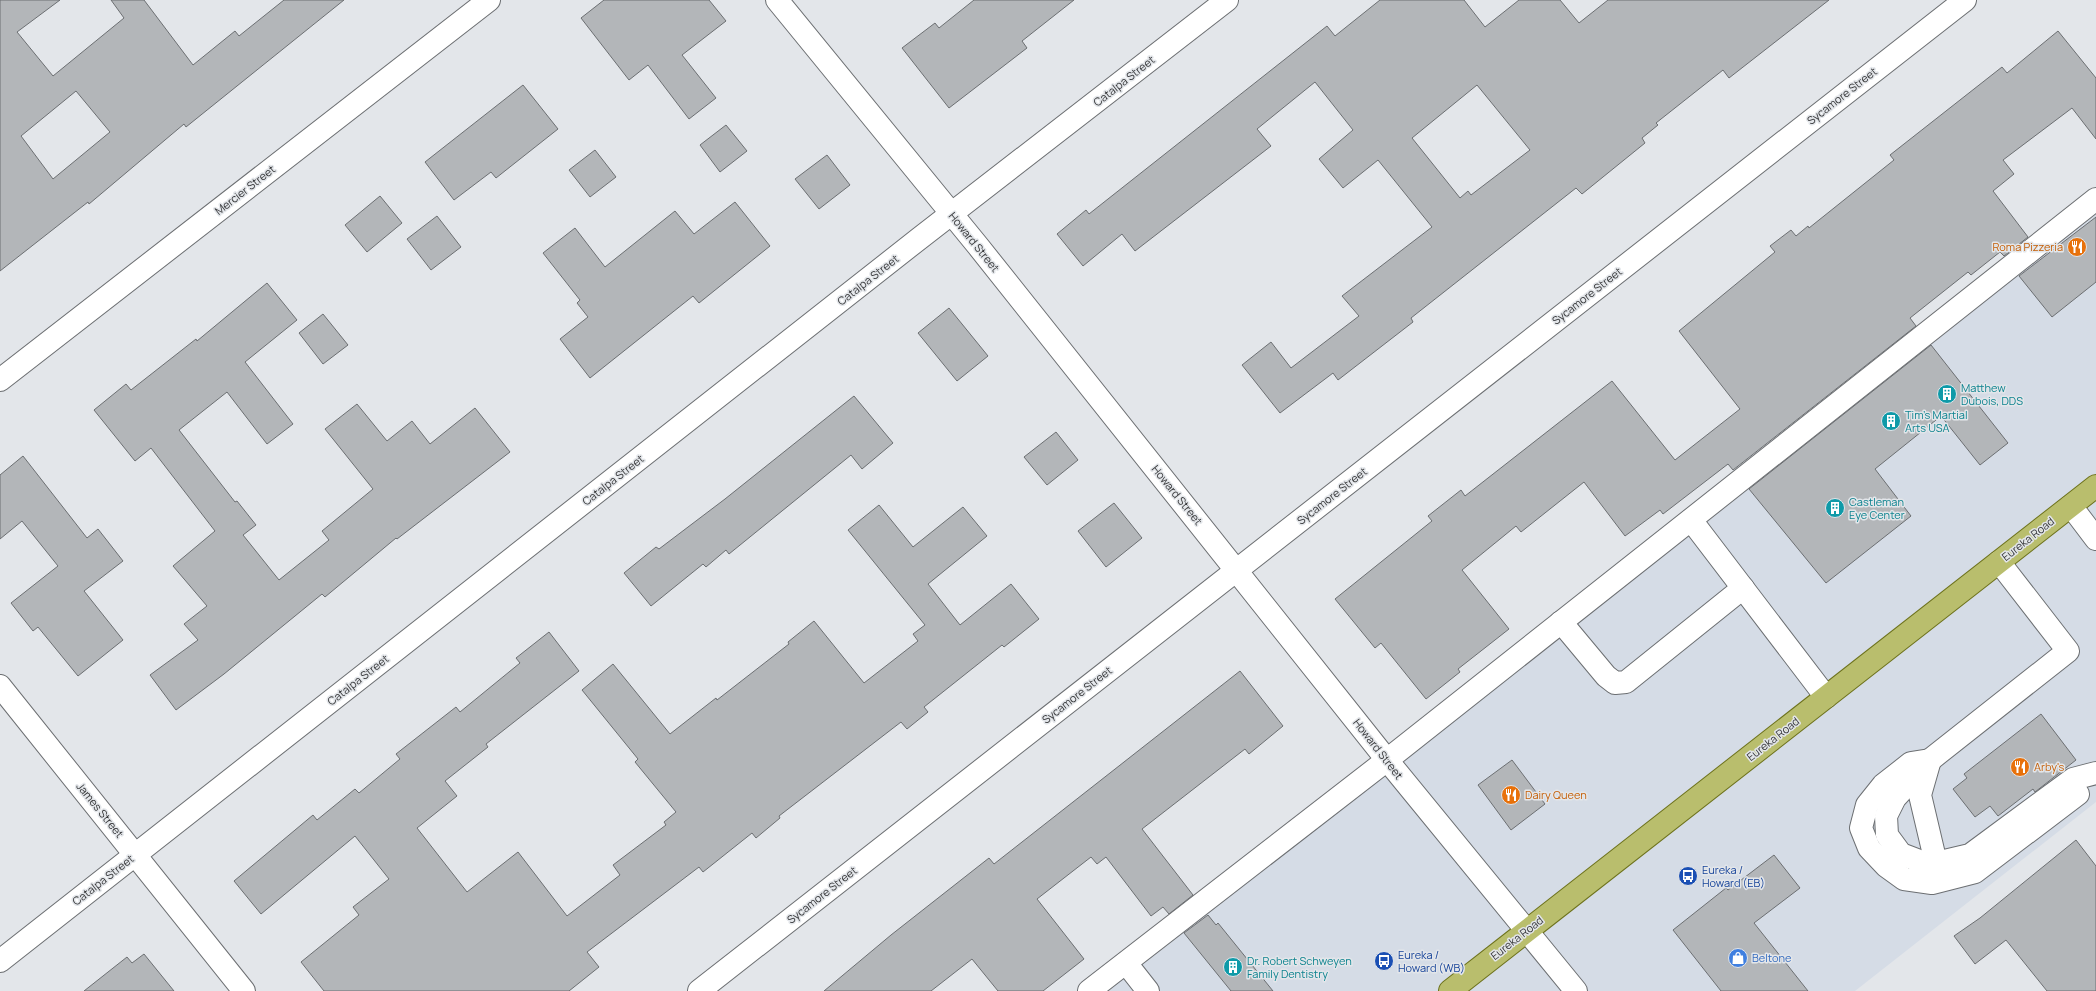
<svg xmlns="http://www.w3.org/2000/svg" width="2096" height="991" font-family="Manrope,sans-serif">
  <style>
    .built { fill: #d5dce6 }
    .building { fill: #b3b6b9; stroke: #6c6f72; fill-rule: evenodd }
    .lines { fill: none; stroke-linecap: round; stroke-linejoin: round }
    .minor-casing { stroke: #6c6f72; stroke-width: 24 }
    .major-casing { stroke: #6d721c; stroke-width: 24 }
    .minor { stroke: #fff; stroke-width: 22 }
    .major { stroke: #b9be6d; stroke-width: 22 }
    .labels { text-anchor: middle; stroke-width: 3; stroke-linejoin: round; paint-order: stroke }
    .street-label { font-size: 11px; fill: #37383a; stroke: #e3e6ea }
    .food-label { font-size: 11px; fill: #c56008; stroke: #e3e6ea; text-anchor: start }
    .culture-label { font-size: 11px; fill: #0d838f; stroke: #e3e6ea; text-anchor: start }
    .transit-label { font-size: 11px; fill: #164399; stroke: #e3e6ea; text-anchor: start }
    .shop-label { font-size: 11px; fill: #366cbe; stroke: #e3e6ea; text-anchor: start }
  </style>
  <rect width="100%" height="100%" fill="#e3e6ea"/>
  <path class="built" d="M 2096,199 L 2096,802 L 1855,991 L 1089,991 Z"/>
  <g class="building">
    <path d="M 0,0 L 60,0 L 17,32 L 53,76 L 124,18 L 111,0 L 144,0 L 193,65 L 235,31 L 239,36 L 284,0 L 344,0 L 186,127 L 184,124 L 89,204 L 88,202 L 0,271 ZM 76,91 L 110,132 L 53,179 L 21,136 Z"/>
    <path d="M 604,0 L 709,0 L 726,21 L 682,55 L 716,98 L 689,119 L 648,65 L 629,80 L 581,18 Z"/>
    <path d="M 974,0 L 1074,0 L 1022,41 L 1027,48 L 949,108 L 902,48 L 935,23 L 939,28 Z"/>
    <path d="M 1380,0 L 1464,0 L 1485,27 L 1519,0 L 1560,0 L 1579,23 L 1608,0 L 1829,0 L 1729,78 L 1723,70 L 1656,123 L 1658,125 L 1642,138 L 1645,143 L 1582,194 L 1576,188 L 1411,318 L 1413,322 L 1338,380 L 1333,373 L 1280,413 L 1242,365 L 1271,342 L 1291,368 L 1359,316 L 1342,296 L 1432,227 L 1378,160 L 1343,188 L 1319,159 L 1353,130 L 1315,82 L 1257,129 L 1271,146 L 1135,251 L 1122,234 L 1083,266 L 1057,234 L 1086,210 L 1089,214 L 1327,26 L 1335,36 ZM 1477,85 L 1530,150 L 1471,195 L 1468,191 L 1460,198 L 1412,138 Z"/>
    <path d="M 2058,31 L 2096,78 L 2096,139 L 2072,108 L 2003,160 L 2014,174 L 1993,191 L 2028,237 L 2004,256 L 2000,252 L 1971,275 L 1968,272 L 1910,318 L 1916,326 L 1733,470 L 1728,464 L 1663,514 L 1660,510 L 1625,536 L 1584,482 L 1521,532 L 1516,526 L 1462,570 L 1509,629 L 1458,669 L 1460,672 L 1426,699 L 1381,643 L 1375,648 L 1335,599 L 1432,521 L 1428,516 L 1461,490 L 1465,496 L 1612,381 L 1675,460 L 1740,409 L 1679,331 L 1775,252 L 1770,246 L 1791,230 L 1796,236 L 1808,226 L 1809,228 L 1894,160 L 1890,155 L 2002,67 L 2007,73 Z"/>
    <path d="M 523,85 L 558,129 L 496,178 L 491,172 L 454,200 L 425,162 Z"/>
    <path d="M 726,125 L 747,151 L 720,172 L 700,145 Z"/>
    <path d="M 595,150 L 616,177 L 590,197 L 569,170 Z"/>
    <path d="M 827,155 L 850,185 L 819,209 L 795,179 Z"/>
    <path d="M 380,196 L 402,223 L 367,252 L 345,225 Z"/>
    <path d="M 735,202 L 770,246 L 699,303 L 693,296 L 590,378 L 560,339 L 588,317 L 577,303 L 580,300 L 543,253 L 575,228 L 605,267 L 675,211 L 694,234 Z"/>
    <path d="M 437,216 L 461,247 L 431,270 L 407,239 Z"/>
    <path d="M 2096,217 L 2096,282 L 2052,317 L 2019,276 Z"/>
    <path d="M 267,283 L 297,320 L 245,362 L 293,424 L 267,444 L 227,392 L 179,430 L 235,502 L 237,501 L 256,525 L 243,535 L 279,580 L 329,540 L 322,531 L 373,489 L 325,429 L 357,404 L 387,441 L 412,421 L 430,444 L 475,408 L 510,452 L 397,539 L 396,538 L 325,597 L 322,594 L 224,674 L 176,710 L 150,675 L 198,640 L 184,624 L 207,606 L 173,566 L 215,531 L 151,448 L 135,461 L 94,410 L 126,384 L 131,390 L 196,339 L 197,341 Z"/>
    <path d="M 949,308 L 988,356 L 957,381 L 918,333 Z"/>
    <path d="M 323,314 L 348,345 L 323,364 L 299,333 Z"/>
    <path d="M 1931,345 L 2008,443 L 1980,465 L 1941,416 L 1875,469 L 1911,516 L 1826,583 L 1749,489 Z"/>
    <path d="M 854,396 L 893,443 L 862,469 L 851,455 L 729,554 L 726,550 L 706,567 L 703,564 L 651,606 L 624,573 L 656,547 L 659,549 L 725,499 Z"/>
    <path d="M 1056,432 L 1078,460 L 1047,485 L 1024,457 Z"/>
    <path d="M 23,456 L 87,538 L 98,529 L 123,561 L 84,591 L 123,640 L 78,676 L 38,627 L 33,631 L 11,603 L 58,566 L 22,521 L 0,539 L 0,475 Z"/>
    <path d="M 1114,503 L 1142,538 L 1106,567 L 1078,531 Z"/>
    <path d="M 879,505 L 913,547 L 963,507 L 987,536 L 928,584 L 960,625 L 1011,584 L 1039,619 L 1004,647 L 1002,645 L 924,707 L 928,712 L 907,729 L 901,722 L 779,816 L 780,818 L 756,838 L 752,833 L 703,872 L 699,867 L 587,952 L 599,967 L 569,991 L 324,991 L 301,962 L 359,915 L 353,907 L 389,879 L 355,836 L 261,914 L 234,881 L 313,815 L 317,820 L 355,789 L 359,793 L 400,759 L 396,754 L 456,707 L 460,712 L 520,663 L 516,658 L 549,632 L 579,671 L 486,744 L 488,747 L 445,781 L 457,796 L 417,828 L 467,892 L 518,852 L 567,916 L 620,875 L 613,865 L 666,825 L 664,822 L 676,812 L 635,762 L 638,759 L 582,690 L 613,664 L 670,734 L 716,698 L 717,700 L 789,644 L 788,642 L 814,621 L 864,683 L 918,641 L 913,634 L 925,625 L 848,530 Z"/>
    <path d="M 1240,671 L 1283,726 L 1249,754 L 1245,749 L 1142,829 L 1193,895 L 1169,914 L 1163,907 L 1151,916 L 1106,857 L 1097,864 L 1091,857 L 1037,899 L 1084,959 L 1043,991 L 998,991 L 972,959 L 931,991 L 824,991 L 891,935 L 989,858 L 994,864 Z"/>
    <path d="M 2041,714 L 2076,760 L 2035,792 L 2033,789 L 1998,816 L 1990,806 L 1975,817 L 1953,789 L 1967,778 L 1964,774 Z"/>
    <path d="M 1512,760 L 1545,804 L 1511,830 L 1478,785 Z"/>
    <path d="M 2076,840 L 2096,866 L 2096,991 L 2047,991 L 2006,940 L 1975,964 L 1954,936 L 1980,918 Z"/>
    <path d="M 1774,855 L 1800,888 L 1754,923 L 1808,991 L 1721,991 L 1673,930 L 1726,888 L 1728,890 Z"/>
    <path d="M 1208,915 L 1216,925 L 1218,923 L 1273,991 L 1231,991 L 1184,933 Z"/>
    <path d="M 144,954 L 174,991 L 84,991 L 127,957 L 132,963 Z"/>
  </g>
  <g class="lines">
    <g class="minor-casing">
      <g id="minor">
        <path d="M 777,0 L 978,246 L 1387,760 L 1576,991"/>
        <path d="M 0,380 L 489,0"/>
        <path d="M 2071,506 L 2096,539"/>
        <path d="M 1691,520 L 1826,697"/>
        <path d="M 1999,562 L 2068,651 L 1930,760 L 1895,798 L 1886,816 L 1887,835 L 1901,854 L 1922,862 L 1936,863 L 1970,855 L 2073,779 L 2096,773"/>
        <path d="M 1561,622 L 1606,676 L 1615,683 L 1626,682 L 1743,588"/>
        <path d="M 0,686 L 244,991"/>
        <path d="M 1936,863 L 1920,795 L 1930,760 L 1911,763 L 1883,785 L 1867,805 L 1861,828 L 1869,848 L 1886,866 L 1904,879 L 1932,883 L 1975,872 L 2078,794"/>
        <path d="M 0,961 L 920,238 L 1227,0"/>
        <path d="M 1126,963 L 1148,991"/>
        <path d="M 699,991 L 1965,0"/>
        <path d="M 1089,991 L 1387,760 L 2096,199"/>
      </g>
    </g>
    <g class="major-casing">
      <path id="major" d="M 1450,991 L 2096,486"/>
    </g>
    <use href="#minor" class="minor"/>
    <use href="#major" class="major"/>
  </g>
  <defs>
    <g id="restaurant-disc" transform="scale(1)"><circle r="9.5" fill="#e8710a" stroke="#e3e6ea"/><path d="M-5-6h1v4h1v-4h1v4h1v-4h1v5L-1.5 .5V6h-2V.5L-5-1ZM5-6V6H3V1.5H1.5Q1.5-4 5-6Z" fill="#fff"/></g>
    <g id="building-disc" transform="scale(1)"><circle r="9.5" fill="#0f9aa8" stroke="#e3e6ea"/><path d="M-4-6H4V6H1V3H-1V6H-4ZM-2.5-4.3h1.7v1.8h-1.7ZM.8-4.3h1.7v1.8H.8ZM-2.5-1h1.7V.8h-1.7ZM.8-1h1.7V.8H.8Z" fill="#fff"/></g>
    <g id="bus-disc" transform="scale(1)"><circle r="9.5" fill="#1a4fb4" stroke="#e3e6ea"/><path d="M-5-6H5V4H4V6H2V4H-2V6H-4V4H-5ZM-3.5-4V0h7V-4ZM-3.5 1.2v1.5H-2V1.2ZM2 1.2v1.5H3.5V1.2Z" fill="#fff"/></g>
    <g id="shop-disc" transform="scale(1)"><circle r="9.5" fill="#3f7fe0" stroke="#e3e6ea"/><path d="M-5-2.5h2.3a2.7 3.5 0 0 1 5.4 0H5L5.5 6h-11ZM-1.5-2.5h3a1.5 2.3 0 0 0-3 0Z" fill="#fff"/></g>
  </defs>
  <g fill-rule="evenodd">
    <use href="#restaurant-disc" x="2077" y="247"/>
    <use href="#building-disc" x="1947" y="394"/>
    <use href="#building-disc" x="1891" y="421"/>
    <use href="#building-disc" x="1835" y="508"/>
    <use href="#restaurant-disc" x="2020" y="767"/>
    <use href="#restaurant-disc" x="1511" y="795"/>
    <use href="#bus-disc" x="1688" y="876"/>
    <use href="#shop-disc" x="1738" y="958"/>
    <use href="#bus-disc" x="1384" y="961"/>
    <use href="#building-disc" x="1233" y="967"/>
  </g>
  <g class="labels">
    <g class="street-label">
      <text transform="translate(1124 81) rotate(-38)" y="4">Catalpa Street</text>
      <text transform="translate(1842 96) rotate(-38)" y="4">Sycamore Street</text>
      <text transform="translate(245 190) rotate(-38)" y="4">Mercier Street</text>
      <text transform="translate(974 242) rotate(51)" y="4">Howard Street</text>
      <text transform="translate(868 280) rotate(-38)" y="4">Catalpa Street</text>
      <text transform="translate(1587 296) rotate(-38)" y="4">Sycamore Street</text>
      <text transform="translate(613 480) rotate(-38)" y="4">Catalpa Street</text>
      <text transform="translate(1177 495) rotate(51)" y="4">Howard Street</text>
      <text transform="translate(1332 496) rotate(-38)" y="4">Sycamore Street</text>
      <text transform="translate(2028 539) rotate(-38)" y="4">Eureka Road</text>
      <text transform="translate(358 680) rotate(-38)" y="4">Catalpa Street</text>
      <text transform="translate(1077 695) rotate(-38)" y="4">Sycamore Street</text>
      <text transform="translate(1773 739) rotate(-38)" y="4">Eureka Road</text>
      <text transform="translate(1378 749) rotate(52)" y="4">Howard Street</text>
      <text transform="translate(100 810) rotate(51)" y="4">James Street</text>
      <text transform="translate(103 880) rotate(-38)" y="4">Catalpa Street</text>
      <text transform="translate(822 895) rotate(-38)" y="4">Sycamore Street</text>
      <text transform="translate(1517 938) rotate(-38)" y="4">Eureka Road</text>
    </g>
    <g class="food-label">
      <text x="2063" y="251" text-anchor="end">Roma Pizzeria</text>
      <text x="2034" y="771">Arby's</text>
      <text x="1525" y="799">Dairy Queen</text>
    </g>
    <g class="culture-label">
      <text x="1961" y="392">Matthew<tspan x="1961" dy="13">Dubois, DDS</tspan></text>
      <text x="1905" y="419">Tim's Martial<tspan x="1905" dy="13">Arts USA</tspan></text>
      <text x="1849" y="506">Castleman<tspan x="1849" dy="13">Eye Center</tspan></text>
      <text x="1247" y="965">Dr. Robert Schweyen<tspan x="1247" dy="13">Family Dentistry</tspan></text>
    </g>
    <g class="transit-label">
      <text x="1702" y="874">Eureka /<tspan x="1702" dy="13">Howard (EB)</tspan></text>
      <text x="1398" y="959">Eureka /<tspan x="1398" dy="13">Howard (WB)</tspan></text>
    </g>
    <g class="shop-label">
      <text x="1752" y="962">Beltone</text>
    </g>
  </g>
</svg>
